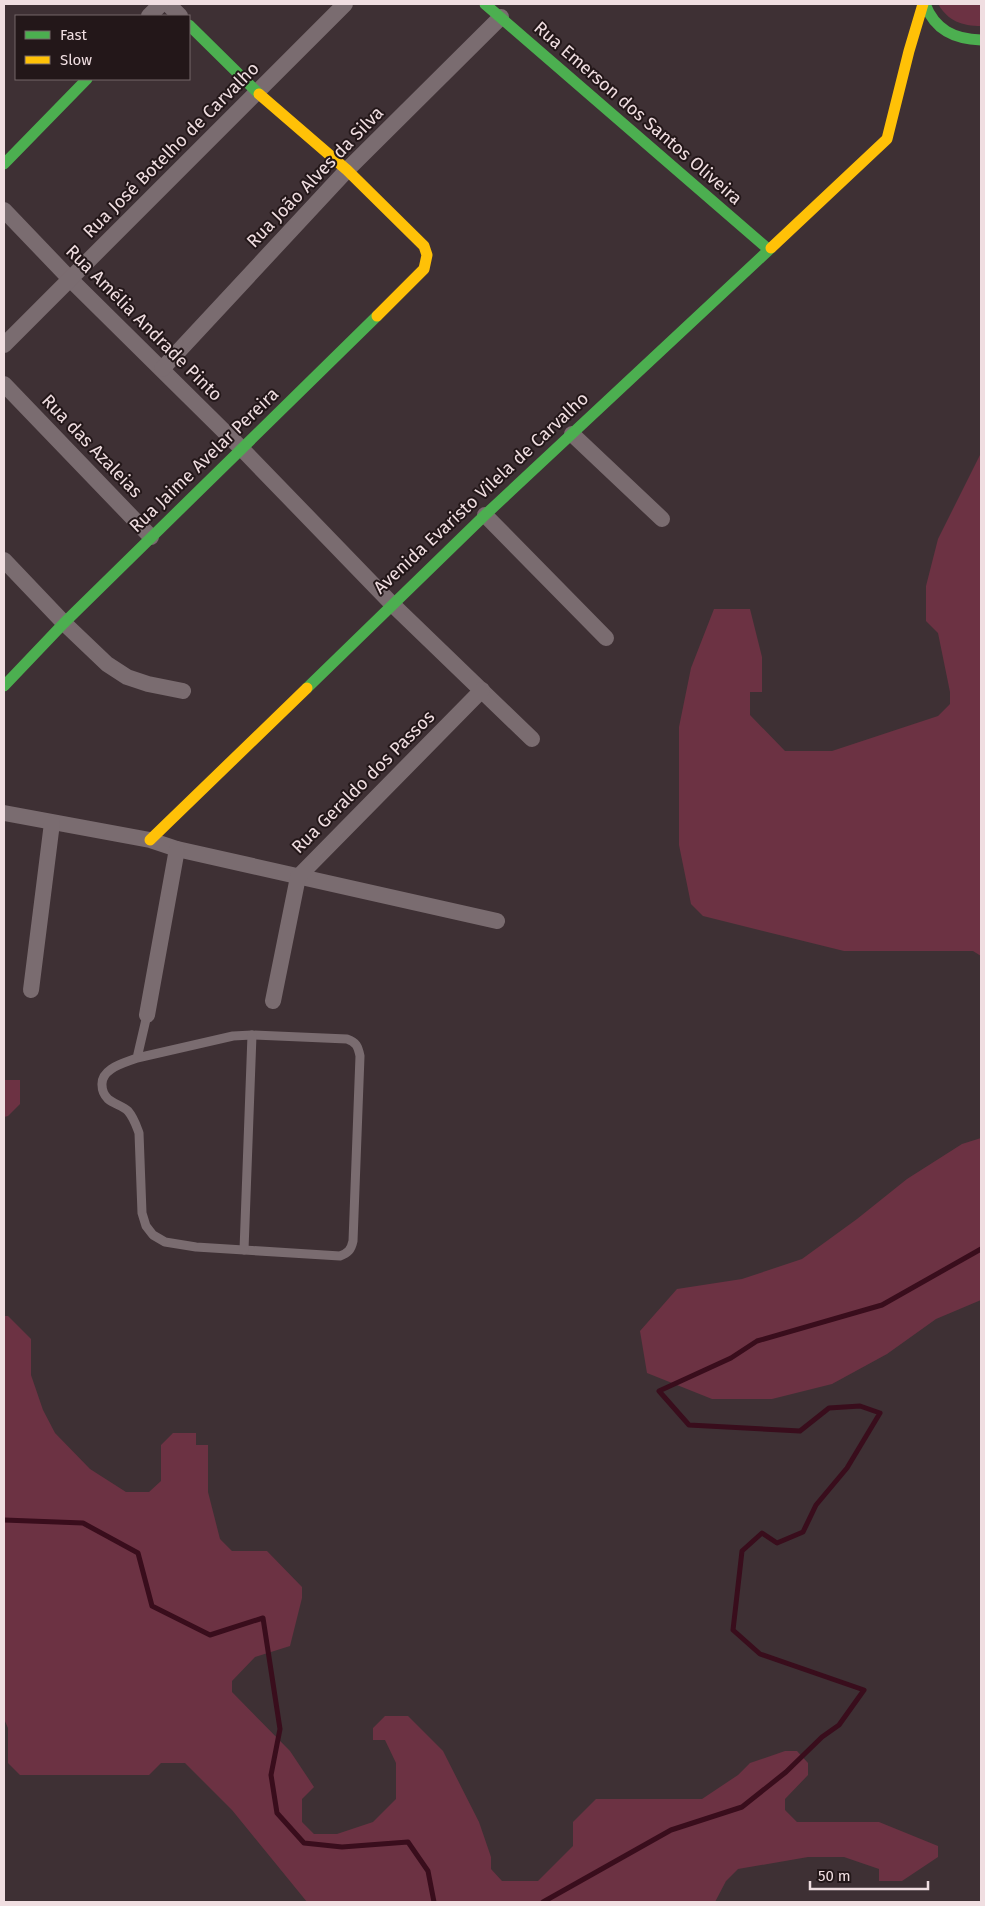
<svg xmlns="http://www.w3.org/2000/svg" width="985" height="1906" font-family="'Fira Sans',sans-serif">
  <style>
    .green { fill: #6c3243 }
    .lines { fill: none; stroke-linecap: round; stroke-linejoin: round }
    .stream { stroke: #390d1c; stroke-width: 5 }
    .lane { stroke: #7a6c70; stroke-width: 9 }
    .street { stroke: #7a6c70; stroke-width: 16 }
    .fast { stroke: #4caf50; stroke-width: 11 }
    .slow { stroke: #ffc107; stroke-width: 11 }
    .labels { text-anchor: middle; stroke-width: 4; stroke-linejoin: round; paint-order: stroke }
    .street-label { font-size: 18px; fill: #f0dee1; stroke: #231719 }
  </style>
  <rect width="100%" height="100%" fill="#3e3034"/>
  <g class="green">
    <path d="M 938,4 L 981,4 L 981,26 C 962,26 948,21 938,4 Z"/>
    <path d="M 981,453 L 981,956 L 973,951 L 844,951 L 703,916 L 691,904 L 679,845 L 679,727 L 691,668 L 714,609 L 750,609 L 762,657 L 762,692 L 750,692 L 750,715 L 785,751 L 832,751 L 938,716 L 950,704 L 950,692 L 938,633 L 926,621 L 926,586 L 938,539 Z"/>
    <path d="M 4,1080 L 20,1080 L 20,1104 L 8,1116 L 4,1117 Z"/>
    <path d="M 981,1138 L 981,1300 L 936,1319 L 887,1354 L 832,1384 L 772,1399 L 712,1399 L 647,1373 L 640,1331 L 677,1289 L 742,1279 L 802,1259 L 857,1219 L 907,1179 L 962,1144 Z"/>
    <path d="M 4,1316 L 8,1316 L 31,1339 L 31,1375 L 43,1410 L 55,1433 L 90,1469 L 126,1492 L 149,1492 L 161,1481 L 161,1445 L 173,1433 L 196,1433 L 196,1445 L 208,1445 L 208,1492 L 220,1539 L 232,1551 L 267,1551 L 302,1587 L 302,1598 L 290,1646 L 255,1657 L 232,1681 L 232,1692 L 290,1751 L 314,1787 L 302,1799 L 302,1822 L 314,1834 L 337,1834 L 373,1822 L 396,1799 L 396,1763 L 385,1740 L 373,1740 L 373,1728 L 385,1716 L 408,1716 L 443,1751 L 479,1822 L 491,1857 L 491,1869 L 502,1881 L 538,1881 L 573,1846 L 573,1822 L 596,1799 L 702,1799 L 738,1775 L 750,1763 L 785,1751 L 797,1751 L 808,1763 L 808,1775 L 785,1799 L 785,1810 L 797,1822 L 879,1822 L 938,1846 L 938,1857 L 902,1881 L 879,1881 L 879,1869 L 844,1857 L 808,1857 L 738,1869 L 726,1881 L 715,1902 L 307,1902 L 232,1810 L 185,1763 L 161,1763 L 149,1775 L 20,1775 L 8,1763 L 8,1728 L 4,1719 Z"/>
  </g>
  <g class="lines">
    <g class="stream">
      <path d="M 4,1520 L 83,1523 L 138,1553 L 152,1606 L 210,1635 L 263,1618 L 280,1729 L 271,1775 L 277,1813 L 304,1843 L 342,1847 L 408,1842 L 428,1871 L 434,1902"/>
      <path d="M 543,1902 L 671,1830 L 742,1807 L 786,1772 L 822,1737 L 839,1725 L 864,1690 L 760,1654 L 733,1630 L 742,1551 L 762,1533 L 777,1543 L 803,1532 L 816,1505 L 847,1468 L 880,1413 L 860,1406 L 829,1408 L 800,1431 L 689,1425 L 659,1391 L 731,1358 L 757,1341 L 882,1305 L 981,1249"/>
    </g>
    <g class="lane">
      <path d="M 137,1058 L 233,1036 L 252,1035 L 347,1039 C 356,1042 358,1046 360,1056 L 353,1241 C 351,1250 348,1253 340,1256 L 196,1247 L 165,1242 L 153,1235 L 146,1226 L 142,1213 L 139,1133 C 136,1125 134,1118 128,1111 C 123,1106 114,1104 108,1099 C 104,1095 102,1090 102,1085 C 101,1068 125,1063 137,1058 L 147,1015"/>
      <path d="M 244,1250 L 252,1035"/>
    </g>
    <g class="street">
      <path d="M 168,4 L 180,16"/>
      <path d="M 149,16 L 161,4"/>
      <path d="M 4,210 L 70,279 L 242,449 L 392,604 L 532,739"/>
      <path d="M 4,345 L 345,4"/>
      <path d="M 162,369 L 347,170 L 501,17"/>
      <path d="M 4,384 L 151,537"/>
      <path d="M 572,434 L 662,519"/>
      <path d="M 485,515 L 606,638"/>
      <path d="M 4,560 L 64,623 L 107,664 L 127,677 L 148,684 L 183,691"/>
      <path d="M 4,813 L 150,840 L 177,849 L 497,921"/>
      <path d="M 31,990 L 52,823"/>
      <path d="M 273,1001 L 298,877 L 482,690"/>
      <path d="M 147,1015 L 177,849"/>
    </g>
    <g class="fast">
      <path d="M 485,4 L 768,249"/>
      <path d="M 925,4 C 935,30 954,39 981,40"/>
      <path d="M 189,25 L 259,94"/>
      <path d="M 4,164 L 87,79"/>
      <path d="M 4,686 L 64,623 L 377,316"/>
      <path d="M 307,688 L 485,515 L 771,248"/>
    </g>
    <g class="slow">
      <path d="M 259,94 L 347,170 L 424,246 L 427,255 L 424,269 L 377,316"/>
      <path d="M 771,248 L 887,139 L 909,51 L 923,4"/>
      <path d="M 150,840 L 307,688"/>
    </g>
  </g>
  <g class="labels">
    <g class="street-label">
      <text transform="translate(638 113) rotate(41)" y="6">Rua Emerson dos Santos Oliveira</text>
      <text transform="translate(171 150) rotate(-45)" y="6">Rua José Botelho de Carvalho</text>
      <text transform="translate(315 177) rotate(-46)" y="6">Rua João Alves da Silva</text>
      <text transform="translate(144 323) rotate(45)" y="6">Rua Amélia Andrade Pinto</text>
      <text transform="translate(92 446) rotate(46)" y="6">Rua das Azaleias</text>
      <text transform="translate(204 460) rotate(-44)" y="6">Rua Jaime Avelar Pereira</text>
      <text transform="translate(481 493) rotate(-43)" y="6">Avenida Evaristo Vilela de Carvalho</text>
      <text transform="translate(363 782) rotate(-45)" y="6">Rua Geraldo dos Passos</text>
    </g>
  </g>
  <rect width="985" height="1906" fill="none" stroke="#f0dee1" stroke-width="10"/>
  <rect x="15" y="15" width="175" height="65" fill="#231719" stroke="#756769"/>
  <rect x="25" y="31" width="25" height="8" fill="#4caf50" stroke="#756769"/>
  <text x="60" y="40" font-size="15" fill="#f0dee1">Fast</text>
  <rect x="25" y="56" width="25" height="8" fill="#ffc107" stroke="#756769"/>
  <text x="60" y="65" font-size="15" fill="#f0dee1">Slow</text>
  <path d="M810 1881v8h118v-8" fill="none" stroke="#f0dee1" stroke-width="2.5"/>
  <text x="818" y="1881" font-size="15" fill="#f0dee1" stroke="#231719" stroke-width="4" paint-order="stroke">50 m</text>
</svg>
